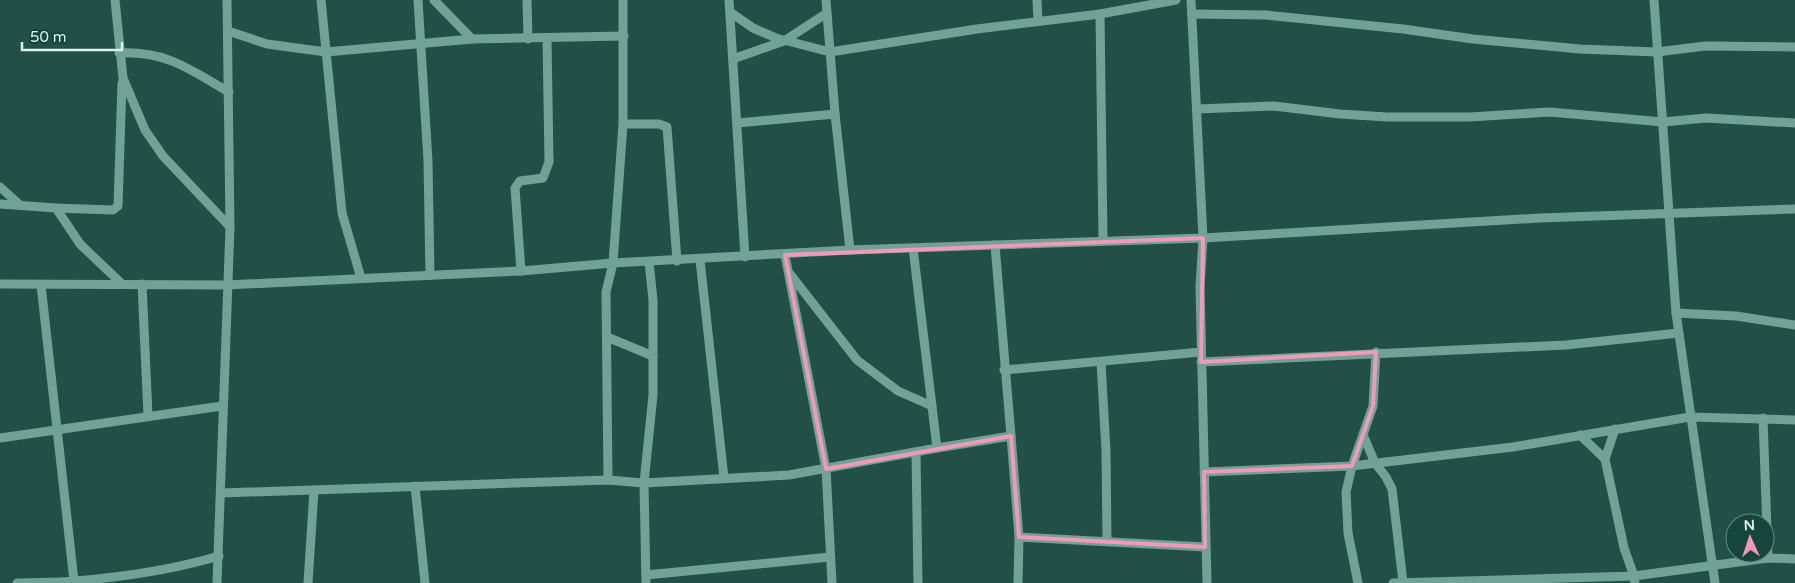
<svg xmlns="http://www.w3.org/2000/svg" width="1795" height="583" font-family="'Varela Round',sans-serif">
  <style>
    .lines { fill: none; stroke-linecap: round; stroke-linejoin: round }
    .minor { stroke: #72a196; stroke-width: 9 }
    .marked { fill: none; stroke: #f09ab7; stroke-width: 4; stroke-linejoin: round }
  </style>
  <rect width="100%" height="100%" fill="#225047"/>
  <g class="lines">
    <g class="minor">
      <path d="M 115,0 L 123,78 L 145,130 L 163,156 L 230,227"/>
      <path d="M 321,0 L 342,213 L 361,278"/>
      <path d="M 418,0 L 428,161 L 430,275"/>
      <path d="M 434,0 L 472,39"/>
      <path d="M 527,0 L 528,39"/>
      <path d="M 729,0 L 745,257"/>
      <path d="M 826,0 L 835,114 L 850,250"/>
      <path d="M 1037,0 L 1038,21"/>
      <path d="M 1191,0 L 1203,238 L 1200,287 L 1207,583"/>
      <path d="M 1654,0 L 1676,313 L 1715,583"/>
      <path d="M 730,12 L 753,28 L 776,38 L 830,52 L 977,29 L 1100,14 L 1176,0"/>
      <path d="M 1100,14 L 1103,240"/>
      <path d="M 1192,14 L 1266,15 L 1403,29 L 1473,39 L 1580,49 L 1657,52 L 1705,46 L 1795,47"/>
      <path d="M 228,31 L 267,44 L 326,52 L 472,39 L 624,36"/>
      <path d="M 119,53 C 167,51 189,69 229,92"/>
      <path d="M 733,59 L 784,41 L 827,13"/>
      <path d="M 1197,109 L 1274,106 L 1340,114 L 1387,117 L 1470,117 L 1550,112 L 1663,122 L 1706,118 L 1795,123"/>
      <path d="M 738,123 L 835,114"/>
      <path d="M 623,124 L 659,124 L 667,127 L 677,261"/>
      <path d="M 0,187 L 20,205"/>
      <path d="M 0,204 L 56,208 L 80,244 L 122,284"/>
      <path d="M 56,208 L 113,210 L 118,206 L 122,83"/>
      <path d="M 995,245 L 1011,436"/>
      <path d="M 913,248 L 937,448 L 1011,436 L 1019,537 L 1018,583"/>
      <path d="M 785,255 L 826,469 L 832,583"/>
      <path d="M 700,260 L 724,478"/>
      <path d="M 521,271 L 515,188 L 520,181 L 543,178 L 549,162 L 547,38"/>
      <path d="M 790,274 L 857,360 L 898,391 L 932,406"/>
      <path d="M 0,284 L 227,285 L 521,271 L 613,263 L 850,250 L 1203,238 L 1540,218 L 1795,209"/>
      <path d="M 142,284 L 148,415"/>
      <path d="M 41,285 L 74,581"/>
      <path d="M 1676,313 L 1736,316 L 1795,325"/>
      <path d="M 607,337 L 653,356"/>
      <path d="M 1101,362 L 1106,451 L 1107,541"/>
      <path d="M 1201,362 L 1566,345 L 1679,333"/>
      <path d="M 1004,370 L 1201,352"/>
      <path d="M 1763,418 L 1768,558"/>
      <path d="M 1615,429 L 1605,459 L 1624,548 L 1634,576 L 1635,583"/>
      <path d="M 1580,435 L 1605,459"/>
      <path d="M 1364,437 L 1375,463 L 1386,477 L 1392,489 L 1403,582"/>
      <path d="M 0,438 L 222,406"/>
      <path d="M 916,452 L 918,583"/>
      <path d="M 1204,472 L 1352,466 L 1513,447 L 1690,417 L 1795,420"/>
      <path d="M 608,480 L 606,292 L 613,263 L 623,124 L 623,0"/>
      <path d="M 415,486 L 425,583"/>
      <path d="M 221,493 L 608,480 L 644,483 L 789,475 L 937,448"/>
      <path d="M 1019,537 L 1205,547"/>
      <path d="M 646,575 L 830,557"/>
      <path d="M 17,583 C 37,582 56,583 75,581 C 123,577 172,570 219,556"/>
      <path d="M 217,583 L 230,227 L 227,0"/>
      <path d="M 308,583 L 314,490"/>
      <path d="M 646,583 L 644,483 L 653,395 L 653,300 L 649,262"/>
      <path d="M 1358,583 L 1348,533 L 1346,492 L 1352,466 L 1373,406 L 1376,352"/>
      <path d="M 1393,583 L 1634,576 L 1768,558 L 1795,559"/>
    </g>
  </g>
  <path class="marked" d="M 1203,238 L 1201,362 L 1376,352 L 1373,406 L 1352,466 L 1204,472 L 1205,547 L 1019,537 L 1011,436 L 826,469 L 785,255 Z"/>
  <g transform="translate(1750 538) rotate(357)"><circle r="24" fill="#16453c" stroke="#648a82"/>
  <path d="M0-4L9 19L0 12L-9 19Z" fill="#f09ab7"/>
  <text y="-8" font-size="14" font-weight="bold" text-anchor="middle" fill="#d9f1eb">N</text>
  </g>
  <path d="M22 42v8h100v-8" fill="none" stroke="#d9f1eb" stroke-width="2.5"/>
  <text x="30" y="42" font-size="15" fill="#d9f1eb" stroke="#16453c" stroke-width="4" paint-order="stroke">50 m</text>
</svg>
